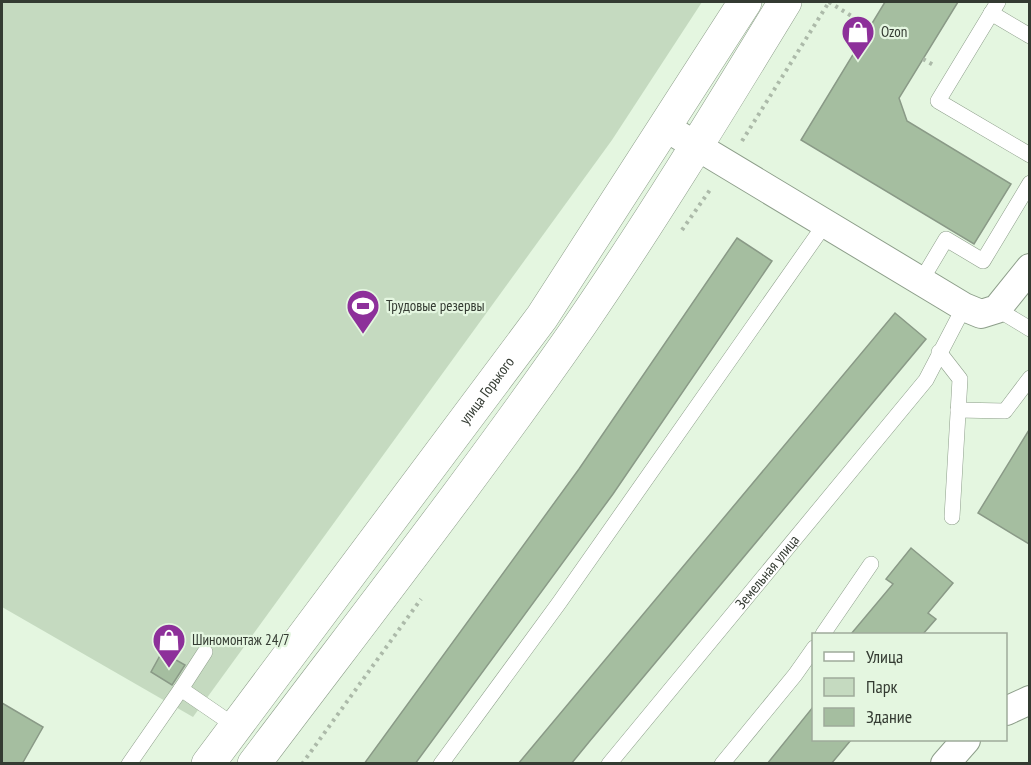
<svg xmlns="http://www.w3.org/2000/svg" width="1031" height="765" font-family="'PT Sans Narrow',sans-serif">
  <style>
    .green { fill: #c5dac0 }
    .building { fill: #a5bea0; stroke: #8a9a87; stroke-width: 1.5 }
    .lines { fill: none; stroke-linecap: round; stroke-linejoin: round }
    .service-casing { stroke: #8d9e8a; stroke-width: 16 }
    .minor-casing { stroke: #8d9e8a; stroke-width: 30 }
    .primary-casing { stroke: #8d9e8a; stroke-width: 34 }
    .path { stroke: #acbaa9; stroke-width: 4; stroke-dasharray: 3 4.5; stroke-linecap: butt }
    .service { stroke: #fff; stroke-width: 15 }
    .minor { stroke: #fff; stroke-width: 28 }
    .primary { stroke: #fff; stroke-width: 33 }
    .labels { text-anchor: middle; stroke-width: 4.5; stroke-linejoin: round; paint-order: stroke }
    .poi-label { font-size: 15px; fill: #343b32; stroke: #e4f6e0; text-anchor: start }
    .street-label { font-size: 15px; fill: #343b32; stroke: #e4f6e0 }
  </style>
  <rect width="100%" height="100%" fill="#e4f6e0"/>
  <path class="green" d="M 2,2 L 702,2 L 612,140 L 193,717 L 2,607 Z"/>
  <g class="building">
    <path d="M 885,2 L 958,2 L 899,98 L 907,121 L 1011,184 L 974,244 L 801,140 Z"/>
    <path d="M 737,238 L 772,261 L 613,494 L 415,764 L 364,764 L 579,469 Z"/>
    <path d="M 895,313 L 926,339 L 589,742 L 571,764 L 518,764 Z"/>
    <path d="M 1029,430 L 1029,544 L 978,513 Z"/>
    <path d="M 911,548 L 953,583 L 928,613 L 936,619 L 923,634 L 851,634 L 893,584 L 886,579 Z"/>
    <path d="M 162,652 L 185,665 L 172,685 L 151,672 Z"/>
    <path d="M 2,703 L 43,727 L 22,764 L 2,764 Z"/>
    <path d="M 813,707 L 813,740 L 851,740 L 831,764 L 767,764 Z"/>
  </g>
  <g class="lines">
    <g class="service-casing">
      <g id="service">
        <path d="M 998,2 L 938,101 L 1030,155"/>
        <path d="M 991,13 L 1030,36"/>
        <path d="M 921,281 L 946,239 L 983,261 L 1030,183"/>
        <path d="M 997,309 L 1030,329"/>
        <path d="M 939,352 L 960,379 L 952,517"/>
        <path d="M 958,410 L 1005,411 L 1030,378"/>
        <path d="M 823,634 L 871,564"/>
        <path d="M 205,652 L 181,689 L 235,726"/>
        <path d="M 129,764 L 181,689"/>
        <path d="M 441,764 L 559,603 L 825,224"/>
        <path id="s1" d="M 609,764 L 926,380 L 964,307"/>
        <path d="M 722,764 L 795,675 L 814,648"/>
      </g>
    </g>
    <g class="minor-casing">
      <g id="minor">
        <path d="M 665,127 L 964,307 L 981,314 L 997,309 L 1030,268"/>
        <path d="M 1006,711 L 1030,700"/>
        <path d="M 945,764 L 966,740"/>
      </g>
    </g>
    <g class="primary-casing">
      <g id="primary">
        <path id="s2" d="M 208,764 L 542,317 L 745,2"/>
        <path d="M 254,764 C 364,618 476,475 580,325 C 652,220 719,110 785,2"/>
      </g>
    </g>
    <g class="path">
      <path d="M 829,2 L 869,27"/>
      <path d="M 923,59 L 935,66"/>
      <path d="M 742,141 L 829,2"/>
      <path d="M 682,230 L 712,187"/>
      <path d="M 302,764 L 421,599"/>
    </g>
    <use href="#service" class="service"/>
    <use href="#minor" class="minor"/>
    <use href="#primary" class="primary"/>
  </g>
  <defs>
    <g id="shop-pin" transform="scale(1.725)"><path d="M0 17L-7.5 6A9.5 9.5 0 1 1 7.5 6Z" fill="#8d309a" stroke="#e4f6e0"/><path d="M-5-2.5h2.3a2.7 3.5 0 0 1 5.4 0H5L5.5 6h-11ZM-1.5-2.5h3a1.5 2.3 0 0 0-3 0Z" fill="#fff"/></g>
    <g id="stadium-pin" transform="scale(1.725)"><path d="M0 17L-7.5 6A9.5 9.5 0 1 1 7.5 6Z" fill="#8d309a" stroke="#e4f6e0"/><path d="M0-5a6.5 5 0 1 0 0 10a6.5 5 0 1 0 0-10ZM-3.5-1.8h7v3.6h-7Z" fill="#fff"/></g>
  </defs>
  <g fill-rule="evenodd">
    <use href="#shop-pin" x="858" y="32"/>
    <use href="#stadium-pin" x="363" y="306"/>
    <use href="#shop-pin" x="169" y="640"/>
  </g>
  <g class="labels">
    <g class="poi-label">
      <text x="881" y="37">Ozon</text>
      <text x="386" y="311">Трудовые резервы</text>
      <text x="192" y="645">Шиномонтаж 24/7</text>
    </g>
    <g class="street-label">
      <text dy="5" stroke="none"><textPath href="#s2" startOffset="466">улица Горького</textPath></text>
      <text dy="5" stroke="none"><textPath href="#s1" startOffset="249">Земельная улица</textPath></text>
    </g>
  </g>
  <rect width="1031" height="765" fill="none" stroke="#343b32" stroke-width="6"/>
  <rect x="812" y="633" width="195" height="108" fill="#e4f6e0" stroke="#9eab9a" stroke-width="1.5"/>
  <rect x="824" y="652" width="30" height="9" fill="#ffffff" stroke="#9eab9a" stroke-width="1.5"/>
  <text x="866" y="663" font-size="18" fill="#343b32">Улица</text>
  <rect x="824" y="678" width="30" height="18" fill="#c5dac0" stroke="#9eab9a" stroke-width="1.5"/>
  <text x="866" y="693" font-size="18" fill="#343b32">Парк</text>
  <rect x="824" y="708" width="30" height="18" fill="#a5bea0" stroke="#9eab9a" stroke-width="1.5"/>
  <text x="866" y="723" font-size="18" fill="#343b32">Здание</text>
</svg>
